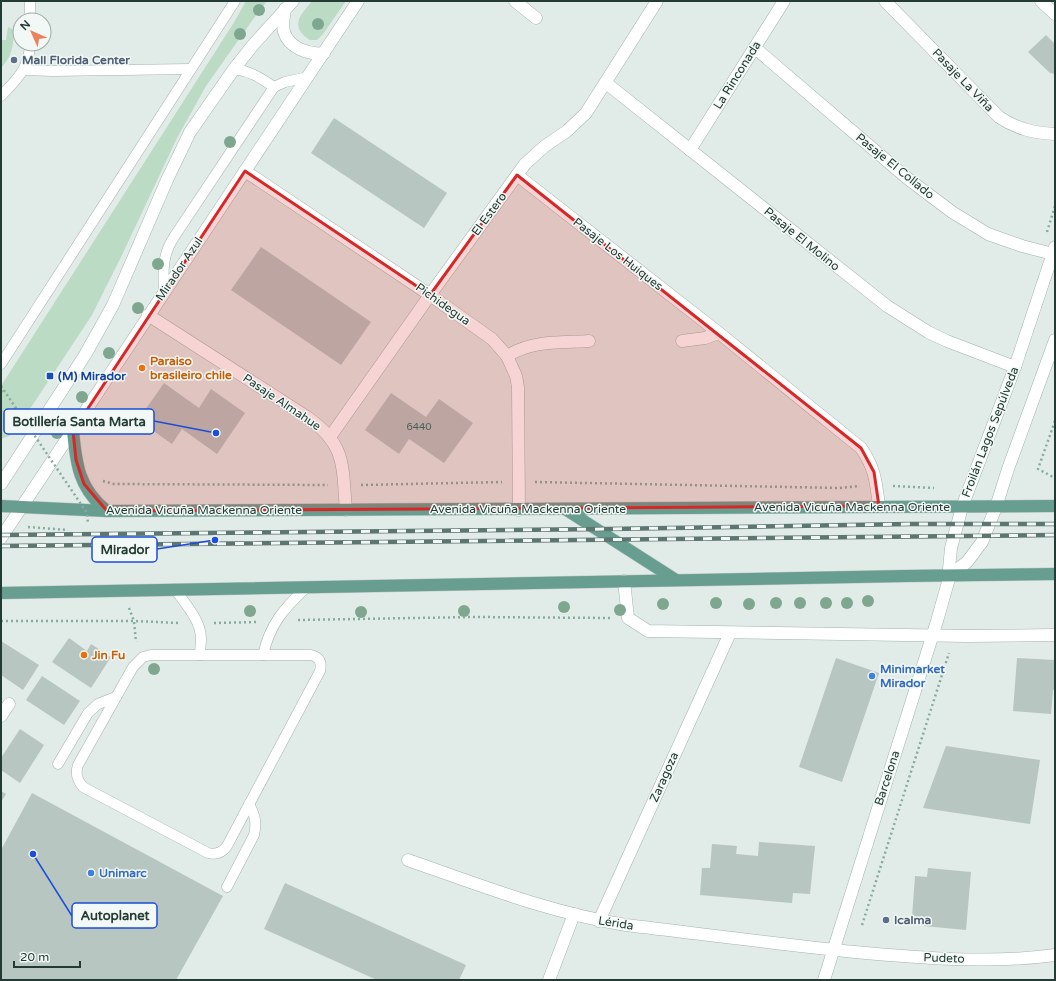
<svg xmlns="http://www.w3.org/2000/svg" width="1056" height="981" font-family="'Varela Round',sans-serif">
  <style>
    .grass { fill: #bbdbc4 }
    .building { fill: #b7c6c0 }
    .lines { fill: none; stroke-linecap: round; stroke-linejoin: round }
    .lane-casing { stroke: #a4b3ae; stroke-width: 11 }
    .street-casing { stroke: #a4b3ae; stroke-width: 13 }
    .secondary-casing { stroke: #a1b6af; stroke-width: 13 }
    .primary-casing { stroke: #c1c8c6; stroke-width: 13 }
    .path { stroke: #84ada0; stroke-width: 2.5; stroke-dasharray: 2 3; stroke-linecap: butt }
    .lane { stroke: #fff; stroke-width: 10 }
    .street { stroke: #fff; stroke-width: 12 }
    .secondary { stroke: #fff; stroke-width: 12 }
    .primary { stroke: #689e90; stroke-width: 12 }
    .rail-casing { stroke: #5d7670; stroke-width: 4.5 }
    .rail { stroke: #f2f8f5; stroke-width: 3; stroke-dasharray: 9; stroke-linecap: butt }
    .path-bridge { stroke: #84ada0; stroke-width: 2.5; stroke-dasharray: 2 3; stroke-linecap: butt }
    .tree { fill: #7fa790 }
    .marked { fill: #d62828; fill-opacity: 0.2; stroke: #d62828; stroke-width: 3; stroke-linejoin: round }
    .service-dot { fill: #5c6f8a; stroke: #f2f8f5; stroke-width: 1.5 }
    .food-dot { fill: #e8710a; stroke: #f2f8f5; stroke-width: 1.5 }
    .transit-dot { fill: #1a4fb4; stroke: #f2f8f5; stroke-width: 1.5 }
    .shop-dot { fill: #3f7fe0; stroke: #f2f8f5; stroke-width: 1.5 }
    .labels { text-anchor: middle; stroke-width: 3; stroke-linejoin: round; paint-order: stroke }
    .number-label { font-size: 10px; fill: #485e57 }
    .service-label { font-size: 12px; font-weight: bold; fill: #4e5e75; stroke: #f2f8f5; text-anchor: start }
    .street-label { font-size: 12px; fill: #233b34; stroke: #f2f8f5 }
    .food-label { font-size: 12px; font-weight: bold; fill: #c56008; stroke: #f2f8f5; text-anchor: start }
    .transit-label { font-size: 12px; font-weight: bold; fill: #164399; stroke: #f2f8f5; text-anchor: start }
    .shop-label { font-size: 12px; font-weight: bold; fill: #366cbe; stroke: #f2f8f5; text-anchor: start }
    .leader { fill: none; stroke: #1d4ed8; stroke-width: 1.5 }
    .callout-dot { fill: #1d4ed8; stroke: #f2f8f5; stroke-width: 1.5 }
    .callout { fill: #f2f8f5; stroke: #1d4ed8; stroke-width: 1.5 }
    .callout-label { font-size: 13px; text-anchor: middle; font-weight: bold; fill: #233b34 }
  </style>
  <rect width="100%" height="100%" fill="#e1ebe7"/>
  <g class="grass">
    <path d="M 246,1 L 267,1 L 254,18 L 206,86 L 177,138 L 122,255 L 92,315 L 18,427 L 9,436 L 1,439 L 1,386 L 233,24 Z"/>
    <path d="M 312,1 L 346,1 L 323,34 L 317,40 L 310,40 C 289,26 300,16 312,1 Z"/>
    <path d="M 8,27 L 14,30 C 13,45 13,56 1,68 L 1,40 L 6,40 Z"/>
  </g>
  <g class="building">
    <path d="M 1046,35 L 1055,44 L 1055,74 L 1050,73 L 1028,52 Z"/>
    <path d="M 334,118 L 447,193 L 424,228 L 311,153 Z"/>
    <path d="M 261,247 L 371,322 L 341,365 L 231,290 Z"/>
    <path d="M 164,383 L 199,408 L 211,389 L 245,413 L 217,454 L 182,429 L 172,444 L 138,420 Z"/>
    <path d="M 391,393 L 426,417 L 439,399 L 473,423 L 444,463 L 409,439 L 399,454 L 365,430 Z"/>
    <path d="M 69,638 L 87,651 L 91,644 L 111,657 L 91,688 L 52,662 Z"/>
    <path d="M 1,641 L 39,665 L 23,690 L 1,675 Z"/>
    <path d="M 836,658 L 879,673 L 842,782 L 799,767 Z"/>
    <path d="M 1017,658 L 1055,660 L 1055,690 L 1053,690 L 1051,714 L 1013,711 Z"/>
    <path d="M 42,676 L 80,701 L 64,725 L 26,700 Z"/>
    <path d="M 20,729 L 44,745 L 20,783 L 1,770 L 1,758 Z"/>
    <path d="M 946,746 L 1040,760 L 1030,824 L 923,808 Z"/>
    <path d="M 1,791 L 6,794 L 1,802 Z"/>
    <path d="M 32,793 L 223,896 L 176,980 L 1,980 L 1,850 Z"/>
    <path d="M 759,842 L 815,846 L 810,894 L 793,893 L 792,903 L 700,895 L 702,868 L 710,868 L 712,844 L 737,846 L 736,854 L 758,856 Z"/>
    <path d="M 928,868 L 971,872 L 966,930 L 924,926 L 924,918 L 912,917 L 915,876 L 927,877 Z"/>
    <path d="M 285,883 L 466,965 L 459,980 L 377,980 L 264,929 Z"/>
  </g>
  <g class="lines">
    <g class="lane-casing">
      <g id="lane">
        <path d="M 30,20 L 30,1"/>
        <path d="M 234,69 C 250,71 261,78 274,87"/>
        <path d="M 25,70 L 52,71 L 190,69"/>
        <path d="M 1,96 C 17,79 29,69 30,44"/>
        <path d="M 164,293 C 163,272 162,255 174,237 L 274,87 L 285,82 L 308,77"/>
        <path d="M 1,364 L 235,1"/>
        <path d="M 175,589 C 185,604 201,620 201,639 C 201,644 200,650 200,655"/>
        <path d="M 151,655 L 311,655 C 319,657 322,662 320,671 L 227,846 C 222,853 216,855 208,853 L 83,787 C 77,780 75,774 78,765 L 133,667 L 143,657 Z"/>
        <path d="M 263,655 C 270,624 284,608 307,587"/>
        <path d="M 58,764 L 88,713 L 98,704 L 116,697"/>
        <path d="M 227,887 L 254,835 C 257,823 255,815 249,804"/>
      </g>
    </g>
    <g class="street-casing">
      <g id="street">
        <path d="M 515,1 L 536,18"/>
        <path d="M 885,1 L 999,117 C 1017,129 1034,133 1055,134"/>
        <path d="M 1041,1 L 1055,14"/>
        <path d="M 755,48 L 907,178 L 952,212 L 988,234 L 1022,246 L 1053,254"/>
        <path d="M 606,83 L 887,306 L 928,332 L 947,341 L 1015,367"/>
        <path d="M 690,150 L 784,1"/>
        <path d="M 245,171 L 430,295 L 492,339 L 507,356 L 516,376 L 518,387 L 519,510"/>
        <path d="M 517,175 L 719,333 L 861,448 C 875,468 876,482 879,506"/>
        <path d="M 148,315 L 307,417 C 347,445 342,466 346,510"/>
        <path d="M 682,341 L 705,338 L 719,333"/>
        <path d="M 507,356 C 533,340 559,343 589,341"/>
        <path d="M 330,437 L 430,295 L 525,164 L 545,146 L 567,131 L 586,113 L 657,1"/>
        <path d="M 624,581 L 628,618 L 648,631 L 967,636 L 1055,635"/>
        <path d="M 1,716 L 9,704"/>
        <path d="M 408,860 C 479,885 551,913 626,925 C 702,934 778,944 855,952 C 921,958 989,964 1055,955"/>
        <path d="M 599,921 L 730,633"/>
        <path d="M 549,980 L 574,914"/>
      </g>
    </g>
    <g class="secondary-casing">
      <g id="secondary">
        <path d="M 285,9 C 284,16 282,24 284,32 C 289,48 309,55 324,53"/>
        <path d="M 1,484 L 85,355 L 113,305 L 167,180 L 190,132 L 234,69 L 253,45 L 293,1"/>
        <path d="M 1,538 L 358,1"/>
        <path d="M 950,575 L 967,562 L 982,542 L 996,507 L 1008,469 L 1055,340"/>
        <path d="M 824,980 L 937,621 L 950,575 L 949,569 L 951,548 L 962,507 L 1015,367 L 1055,247"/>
      </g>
    </g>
    <g class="primary-casing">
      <g id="primary">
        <path d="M 73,431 C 76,464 79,489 107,511"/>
        <path d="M 1,506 L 107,511 L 1055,506"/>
        <path d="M 565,509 L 676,580"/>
        <path d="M 1,593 L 906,576 L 1055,574"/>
      </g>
    </g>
    <g class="path">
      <path d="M 1047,232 L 1055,206"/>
      <path d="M 1,392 L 3,389"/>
      <path d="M 1055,421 L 1038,469 L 1055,478"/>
      <path d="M 103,481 L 114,484 L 328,485"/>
      <path d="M 535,482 L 839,488 L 860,486"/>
      <path d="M 361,485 L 502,482"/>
      <path d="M 893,486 L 934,488"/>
      <path d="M 28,527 L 68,530"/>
      <path d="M 129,608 L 134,621 L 136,642"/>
      <path d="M 298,620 L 473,617 L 611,618"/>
      <path d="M 1,621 L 134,621 L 179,623"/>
      <path d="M 214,623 L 259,622"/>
      <path d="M 862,925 L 949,653"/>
    </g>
    <use href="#lane" class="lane"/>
    <use href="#street" class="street"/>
    <use href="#secondary" class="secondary"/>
    <use href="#primary" class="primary"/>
    <g class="rail-casing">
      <g id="rail">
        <path d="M 1,535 L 609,529 L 909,524 L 1055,524"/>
        <path d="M 1,546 L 1055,535"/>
      </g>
    </g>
    <use href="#rail" class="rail"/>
    <path class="path-bridge" d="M 1,386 L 87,513 L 88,524"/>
  </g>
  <g class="tree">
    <circle cx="259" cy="10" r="6"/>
    <circle cx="318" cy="24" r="6"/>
    <circle cx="240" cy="34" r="6"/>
    <circle cx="230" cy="142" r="6"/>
    <circle cx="158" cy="264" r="6"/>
    <circle cx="138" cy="308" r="6"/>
    <circle cx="109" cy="353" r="6"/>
    <circle cx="82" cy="397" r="6"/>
    <circle cx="57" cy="433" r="6"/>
    <circle cx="868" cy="601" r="6"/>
    <circle cx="716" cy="603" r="6"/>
    <circle cx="776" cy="603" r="6"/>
    <circle cx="800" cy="603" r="6"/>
    <circle cx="826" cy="603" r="6"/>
    <circle cx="847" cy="603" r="6"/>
    <circle cx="663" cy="604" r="6"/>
    <circle cx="749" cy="604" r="6"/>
    <circle cx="564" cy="607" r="6"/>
    <circle cx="620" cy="610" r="6"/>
    <circle cx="250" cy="611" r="6"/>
    <circle cx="464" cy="611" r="6"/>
    <circle cx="361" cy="612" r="6"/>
    <circle cx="154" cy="669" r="6"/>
  </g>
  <path class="marked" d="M 245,171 L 430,295 L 517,175 L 861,448 L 874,472 L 879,506 L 107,511 L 84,484 L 76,460 L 73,431 Z"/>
  <g class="service-dot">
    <circle cx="14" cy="60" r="4"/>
    <circle cx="886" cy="920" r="4"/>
  </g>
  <g class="food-dot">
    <circle cx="142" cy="368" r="4"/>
    <circle cx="84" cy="655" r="4"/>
  </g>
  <rect class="transit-dot" x="46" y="372" width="8" height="8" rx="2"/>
  <g class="shop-dot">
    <circle cx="872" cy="676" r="4"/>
    <circle cx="91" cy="873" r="4"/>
  </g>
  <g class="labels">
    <g class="number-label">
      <text x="419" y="430">6440</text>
    </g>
    <g class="service-label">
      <text x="22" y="64">Mall Florida Center</text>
      <text x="894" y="924">Icalma</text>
    </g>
    <g class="street-label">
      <text transform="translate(737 75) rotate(-58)" y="4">La Rinconada</text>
      <text transform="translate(963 80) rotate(46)" y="4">Pasaje La Viña</text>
      <text transform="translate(895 166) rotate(39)" y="4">Pasaje El Collado</text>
      <text transform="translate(489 214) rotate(-54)" y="4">El Estero</text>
      <text transform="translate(802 239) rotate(39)" y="4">Pasaje El Molino</text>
      <text transform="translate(618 254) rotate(38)" y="4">Pasaje Los Huiques</text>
      <text transform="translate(179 269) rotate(-56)" y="4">Mirador Azul</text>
      <text transform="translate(443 304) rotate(35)" y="4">Pichidegua</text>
      <text transform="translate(282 402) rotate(34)" y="4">Pasaje Almahue</text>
      <text transform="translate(990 432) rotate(-69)" y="4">Froilán Lagos Sepúlveda</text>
      <text x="852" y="511">Avenida Vicuña Mackenna Oriente</text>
      <text x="528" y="513">Avenida Vicuña Mackenna Oriente</text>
      <text x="204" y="514">Avenida Vicuña Mackenna Oriente</text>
      <text transform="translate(664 777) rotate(-66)" y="4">Zaragoza</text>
      <text transform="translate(887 778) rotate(-72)" y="4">Barcelona</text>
      <text transform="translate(616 923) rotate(9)" y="4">Lérida</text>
      <text transform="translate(944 958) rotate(2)" y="4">Pudeto</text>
    </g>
    <g class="food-label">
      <text x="150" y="365">Paraiso<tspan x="150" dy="14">brasileiro chile</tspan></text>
      <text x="92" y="659">Jin Fu</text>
    </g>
    <g class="transit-label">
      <text x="58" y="380">(M) Mirador</text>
    </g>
    <g class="shop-label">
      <text x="880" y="673">Minimarket<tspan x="880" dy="14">Mirador</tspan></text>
      <text x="99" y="877">Unimarc</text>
    </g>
  </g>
  <path class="leader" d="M216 433L154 421M215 540L157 549M33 854L72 916"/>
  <g class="callout-dot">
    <circle cx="216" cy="433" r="4"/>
    <circle cx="215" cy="540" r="4"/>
    <circle cx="33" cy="854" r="4"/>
  </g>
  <g class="callout">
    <rect x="4" y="409" width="150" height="25" rx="4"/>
    <rect x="92" y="537" width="65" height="25" rx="4"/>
    <rect x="72" y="903" width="85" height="25" rx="4"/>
  </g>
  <g class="callout-label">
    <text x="79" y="426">Botillería Santa Marta</text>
    <text x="125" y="554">Mirador</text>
    <text x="115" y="920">Autoplanet</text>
  </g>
  <rect width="1056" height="981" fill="none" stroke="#233b34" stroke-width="4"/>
  <g transform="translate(32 32) rotate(315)"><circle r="19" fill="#f2f8f5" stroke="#9faca8"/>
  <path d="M0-3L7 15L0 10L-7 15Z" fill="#ea8260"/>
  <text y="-6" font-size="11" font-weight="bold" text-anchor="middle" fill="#233b34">N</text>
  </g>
  <path d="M14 961v6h66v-6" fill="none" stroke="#233b34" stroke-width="2"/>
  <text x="20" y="961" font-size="12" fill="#233b34" stroke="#f2f8f5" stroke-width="3" paint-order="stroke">20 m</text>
</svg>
